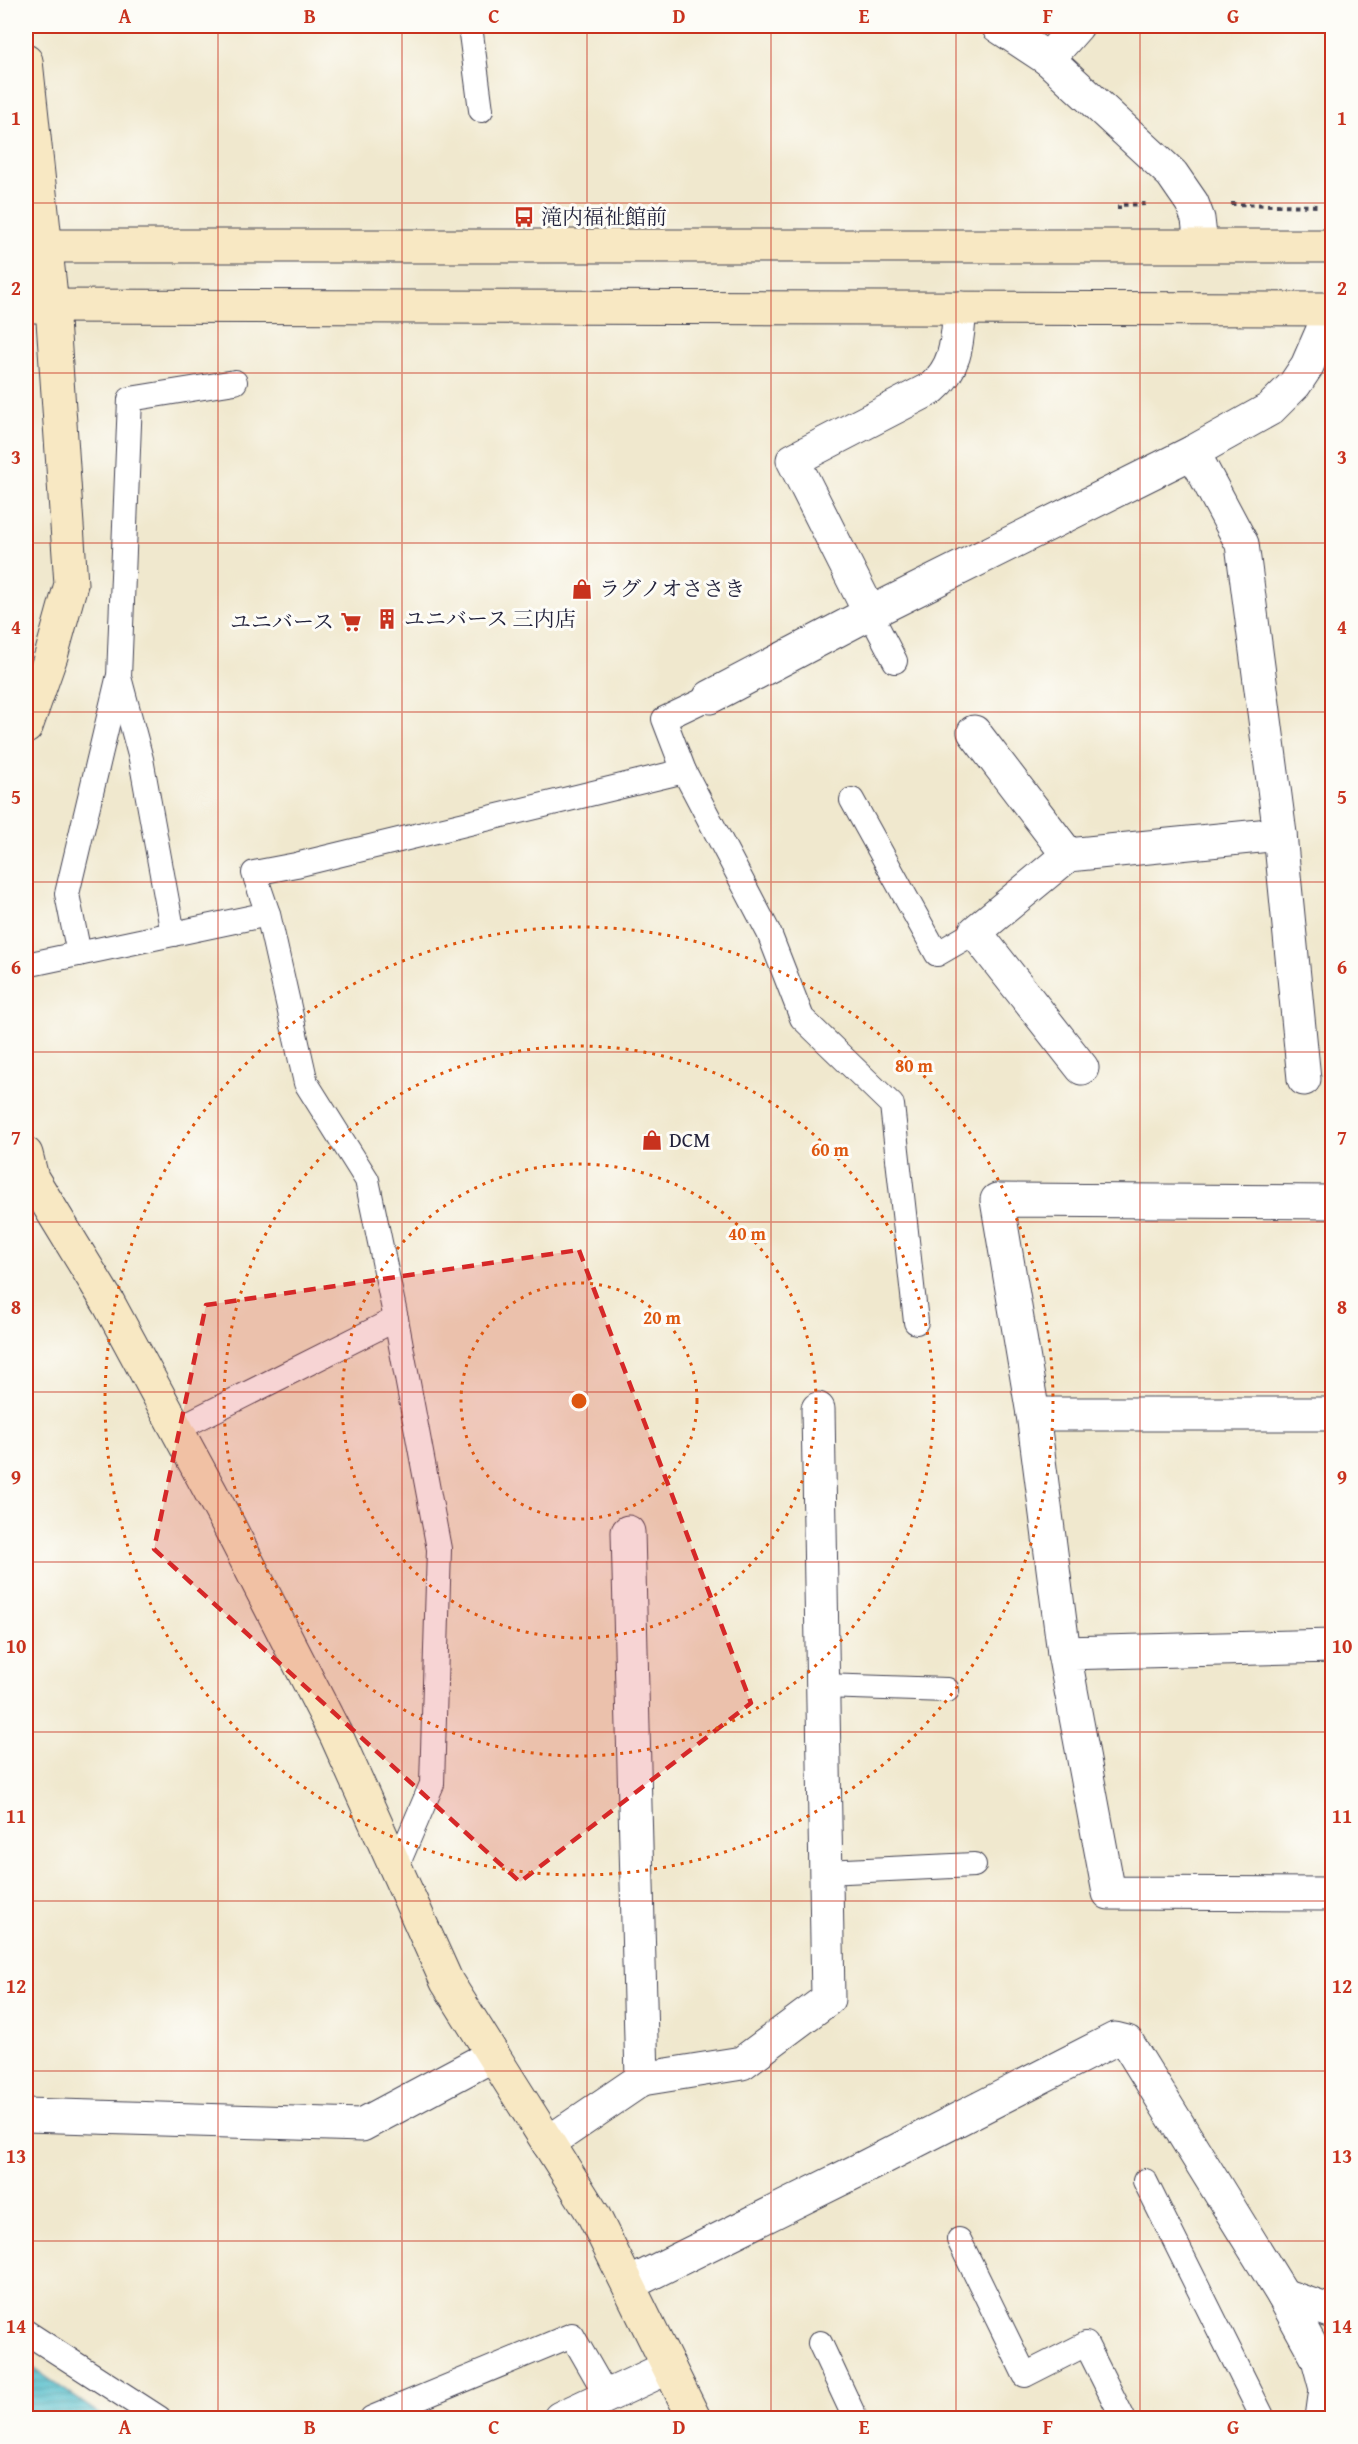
<svg xmlns="http://www.w3.org/2000/svg" width="1358" height="2444" font-family="'Gentium Book Plus','Noto Serif JP',serif">
  <style>
    .water { fill: url(#water-rules); stroke: #386e82; stroke-width: 1.5 }
    .lines { fill: none; stroke-linecap: round; stroke-linejoin: round }
    .lane-casing { stroke: #414051; stroke-width: 26 }
    .street-casing { stroke: #414051; stroke-width: 35 }
    .secondary-casing { stroke: #414051; stroke-width: 35 }
    .path { stroke: #414051; stroke-width: 4; stroke-dasharray: 4.5 4.5; stroke-linecap: butt }
    .lane { stroke: #fff; stroke-width: 24 }
    .street { stroke: #fff; stroke-width: 33 }
    .secondary { stroke: #f8e8c3; stroke-width: 33 }
    .marked { fill: #d62828; fill-opacity: 0.2; stroke: #d62828; stroke-width: 4.5; stroke-dasharray: 12 8; stroke-linejoin: round }
    .grid { fill: none; stroke: #c8321e; stroke-width: 1.5; stroke-opacity: 0.55 }
    .ring { fill: none; stroke: #de560e; stroke-width: 3; stroke-dasharray: 3 6 }
    .labels { text-anchor: middle; stroke-width: 6; stroke-linejoin: round; paint-order: stroke }
    .poi-label { font-size: 21px; fill: #22223b; stroke: #fdfcf7; text-anchor: start }
    .centre { fill: #de560e; stroke: #fdfcf7; stroke-width: 3 }
    .ring-label { font-size: 18px; text-anchor: middle; font-weight: bold; fill: #de560e; stroke: #fdfcf7; stroke-width: 6; stroke-linejoin: round; paint-order: stroke }
    .neatline { fill: none; stroke: #c8321e; stroke-width: 2 }
    .grid-label { font-size: 20px; text-anchor: middle; font-weight: bold; fill: #c8321e }
  </style>
  <defs>
    <pattern id="water-rules" width="6" height="5" patternUnits="userSpaceOnUse" patternTransform="scale(1.5)"><rect width="6" height="5" fill="#4ebbc9"/><path d="M0 2.5h6" fill="none" stroke="#4098a4"/></pattern>
  </defs>
  <rect width="100%" height="100%" fill="#fdfcf7"/>
  <filter id="ink" filterUnits="userSpaceOnUse"><feTurbulence type="fractalNoise" baseFrequency=".0167" numOctaves="2"/><feDisplacementMap in="SourceGraphic" scale="12" xChannelSelector="R" yChannelSelector="G"/><feConvolveMatrix kernelMatrix="1 2 1 2 8 2 1 2 1" color-interpolation-filters="sRGB"/></filter>
  <filter id="wash" filterUnits="userSpaceOnUse"><feTurbulence type="fractalNoise" baseFrequency=".008" numOctaves="4" result="noise"/><feDisplacementMap in="SourceGraphic" scale="24" xChannelSelector="R" yChannelSelector="G"/><feGaussianBlur stdDeviation="1.35" result="paint"/><feColorMatrix in="noise" values="0 0 0 0 0 0 0 0 0 0 0 0 0 0 0 0 0 1.4 0 .05"/><feComposite in="paint" operator="in"/></filter>
  <g filter="url(#wash)">
    <rect width="100%" height="100%" fill="#f0e8ce"/>
    <path class="water" d="M 26,2363 L 105,2418 L 26,2418 Z"/>
  </g>
  <g filter="url(#ink)">
    <g class="lines">
      <g class="lane-casing">
        <g id="lane">
          <path d="M 470,26 L 481,110"/>
          <path d="M 870,613 L 895,661"/>
          <path d="M 684,771 L 664,719 L 710,697"/>
          <path d="M 852,800 L 937,954 L 975,932"/>
          <path d="M 268,914 L 306,1083 L 367,1180 L 396,1319 L 439,1549 L 432,1784 L 396,1868"/>
          <path d="M 173,934 L 141,759 L 119,677 L 130,399 L 235,382"/>
          <path d="M 79,954 L 67,894 L 118,679"/>
          <path d="M 26,965 L 268,914 L 254,873 L 296,865 L 684,771 L 769,933 L 802,1018 L 892,1105 L 916,1322"/>
          <path d="M 177,1429 L 396,1319"/>
          <path d="M 822,1686 L 947,1690"/>
          <path d="M 825,1872 L 974,1865"/>
          <path d="M 1145,2181 L 1263,2418"/>
          <path d="M 959,2240 L 1025,2375 L 1086,2344 L 1123,2418"/>
          <path d="M 26,2332 L 159,2418"/>
          <path d="M 820,2343 L 855,2418"/>
          <path d="M 372,2418 L 572,2335 L 607,2396"/>
        </g>
      </g>
      <g class="street-casing">
        <g id="street">
          <path d="M 998,26 L 1048,59 L 1172,174 L 1192,203 L 1198,219 L 1201,245"/>
          <path d="M 1048,59 L 1077,26"/>
          <path d="M 1193,452 L 1242,544 L 1280,834 L 1304,1079"/>
          <path d="M 870,613 L 793,460 L 932,388 C 958,366 957,339 960,308"/>
          <path d="M 710,697 L 870,613 L 1193,452 L 1270,409 L 1295,384 L 1307,366 L 1324,327 L 1329,309"/>
          <path d="M 974,732 L 1068,855 L 1280,834"/>
          <path d="M 1068,855 L 975,932 L 1082,1068"/>
          <path d="M 1332,1202 L 997,1200 L 1033,1414 L 1332,1414"/>
          <path d="M 1033,1414 L 1064,1653"/>
          <path d="M 1332,1646 L 1064,1653 L 1109,1893 L 1332,1894"/>
          <path d="M 642,2079 L 742,2063 L 828,1999 L 818,1409"/>
          <path d="M 26,2115 L 362,2125 L 493,2055"/>
          <path d="M 548,2143 L 642,2079 L 628,1532"/>
          <path d="M 629,2284 L 865,2167 L 1115,2039 L 1127,2042 L 1283,2295 L 1318,2359 L 1326,2389 L 1322,2418"/>
          <path d="M 1283,2295 L 1332,2312"/>
          <path d="M 560,2418 L 669,2367"/>
        </g>
      </g>
      <g class="secondary-casing">
        <g id="secondary">
          <path d="M 26,61 L 52,306 L 71,584 L 51,656 L 26,727"/>
          <path d="M 26,246 L 1332,246"/>
          <path d="M 26,306 L 1332,309"/>
          <path d="M 26,1154 L 32,1178 L 109,1304 L 228,1524 L 336,1735 L 447,1982 L 593,2214 L 694,2418"/>
        </g>
      </g>
      <g class="path">
        <path d="M 1231,204 L 1319,206"/>
        <path d="M 1119,210 L 1119,205 L 1148,204"/>
      </g>
      <use href="#lane" class="lane"/>
      <use href="#street" class="street"/>
      <use href="#secondary" class="secondary"/>
    </g>
  </g>
  <path class="marked" d="M 579,1250 L 751,1703 L 520,1882 L 154,1549 L 206,1305 Z"/>
  <path class="grid" d="M 218,26 L 218,2418M 402,26 L 402,2418M 587,26 L 587,2418M 771,26 L 771,2418M 956,26 L 956,2418M 1140,26 L 1140,2418M 26,203 L 1332,203M 26,373 L 1332,373M 26,543 L 1332,543M 26,712 L 1332,712M 26,882 L 1332,882M 26,1052 L 1332,1052M 26,1222 L 1332,1222M 26,1392 L 1332,1392M 26,1562 L 1332,1562M 26,1732 L 1332,1732M 26,1901 L 1332,1901M 26,2071 L 1332,2071M 26,2241 L 1332,2241"/>
  <g class="ring">
    <circle cx="579" cy="1401" r="118"/>
    <circle cx="579" cy="1401" r="237"/>
    <circle cx="579" cy="1401" r="355"/>
    <circle cx="579" cy="1401" r="474"/>
  </g>
  <defs>
    <g id="bus-bare" transform="scale(1.62)"><path d="M-5-6H5V4H4V6H2V4H-2V6H-4V4H-5ZM-3.5-4V0h7V-4ZM-3.5 1.2v1.5H-2V1.2ZM2 1.2v1.5H3.5V1.2Z" fill="#c8321e" stroke="#fdfcf7" stroke-width="2.5" paint-order="stroke"/></g>
    <g id="shop-bare" transform="scale(1.62)"><path d="M-5-2.5h2.3a2.7 3.5 0 0 1 5.4 0H5L5.5 6h-11ZM-1.5-2.5h3a1.5 2.3 0 0 0-3 0Z" fill="#c8321e" stroke="#fdfcf7" stroke-width="2.5" paint-order="stroke"/></g>
    <g id="building-bare" transform="scale(1.62)"><path d="M-4-6H4V6H1V3H-1V6H-4ZM-2.5-4.3h1.7v1.8h-1.7ZM.8-4.3h1.7v1.8H.8ZM-2.5-1h1.7V.8h-1.7ZM.8-1h1.7V.8H.8Z" fill="#c8321e" stroke="#fdfcf7" stroke-width="2.5" paint-order="stroke"/></g>
    <g id="supermarket-bare" transform="scale(1.62)"><path d="M-6-5.5h2.5l.6 2H6L4.5 2H-2.5L-4.4-4H-6ZM-1.5 3.2a1.3 1.3 0 1 0 .1 0ZM3 3.2a1.3 1.3 0 1 0 .1 0Z" fill="#c8321e" stroke="#fdfcf7" stroke-width="2.5" paint-order="stroke"/></g>
  </defs>
  <g fill-rule="evenodd">
    <use href="#bus-bare" x="524" y="217"/>
    <use href="#shop-bare" x="582" y="589"/>
    <use href="#building-bare" x="387" y="619"/>
    <use href="#supermarket-bare" x="351" y="622"/>
    <use href="#shop-bare" x="652" y="1140"/>
  </g>
  <g class="labels">
    <g class="poi-label">
      <text x="541" y="224">滝内福祉館前</text>
      <text x="599" y="596">ラグノオささき</text>
      <text x="404" y="626">ユニバース 三内店</text>
      <text x="334" y="629" text-anchor="end">ユニバース</text>
      <text x="669" y="1147">DCM</text>
    </g>
  </g>
  <circle cx="579" cy="1401" r="9" class="centre"/>
  <g class="ring-label">
    <text x="914" y="1072">80 m</text>
    <text x="830" y="1156">60 m</text>
    <text x="747" y="1240">40 m</text>
    <text x="662" y="1324">20 m</text>
  </g>
  <rect width="1358" height="2444" fill="none" stroke="#fdfcf7" stroke-width="66"/>
  <rect x="33" y="33" width="1292" height="2378" class="neatline"/>
  <g class="grid-label">
    <text x="125" y="23">A</text>
    <text x="310" y="23">B</text>
    <text x="494" y="23">C</text>
    <text x="679" y="23">D</text>
    <text x="864" y="23">E</text>
    <text x="1048" y="23">F</text>
    <text x="1233" y="23">G</text>
    <text x="16" y="125">1</text>
    <text x="1342" y="125">1</text>
    <text x="16" y="295">2</text>
    <text x="1342" y="295">2</text>
    <text x="16" y="464">3</text>
    <text x="1342" y="464">3</text>
    <text x="16" y="634">4</text>
    <text x="1342" y="634">4</text>
    <text x="16" y="804">5</text>
    <text x="1342" y="804">5</text>
    <text x="16" y="974">6</text>
    <text x="1342" y="974">6</text>
    <text x="16" y="1144">7</text>
    <text x="1342" y="1144">7</text>
    <text x="16" y="1314">8</text>
    <text x="1342" y="1314">8</text>
    <text x="16" y="1484">9</text>
    <text x="1342" y="1484">9</text>
    <text x="16" y="1653">10</text>
    <text x="1342" y="1653">10</text>
    <text x="16" y="1823">11</text>
    <text x="1342" y="1823">11</text>
    <text x="16" y="1993">12</text>
    <text x="1342" y="1993">12</text>
    <text x="16" y="2163">13</text>
    <text x="1342" y="2163">13</text>
    <text x="16" y="2333">14</text>
    <text x="1342" y="2333">14</text>
    <text x="125" y="2434">A</text>
    <text x="310" y="2434">B</text>
    <text x="494" y="2434">C</text>
    <text x="679" y="2434">D</text>
    <text x="864" y="2434">E</text>
    <text x="1048" y="2434">F</text>
    <text x="1233" y="2434">G</text>
  </g>
</svg>
